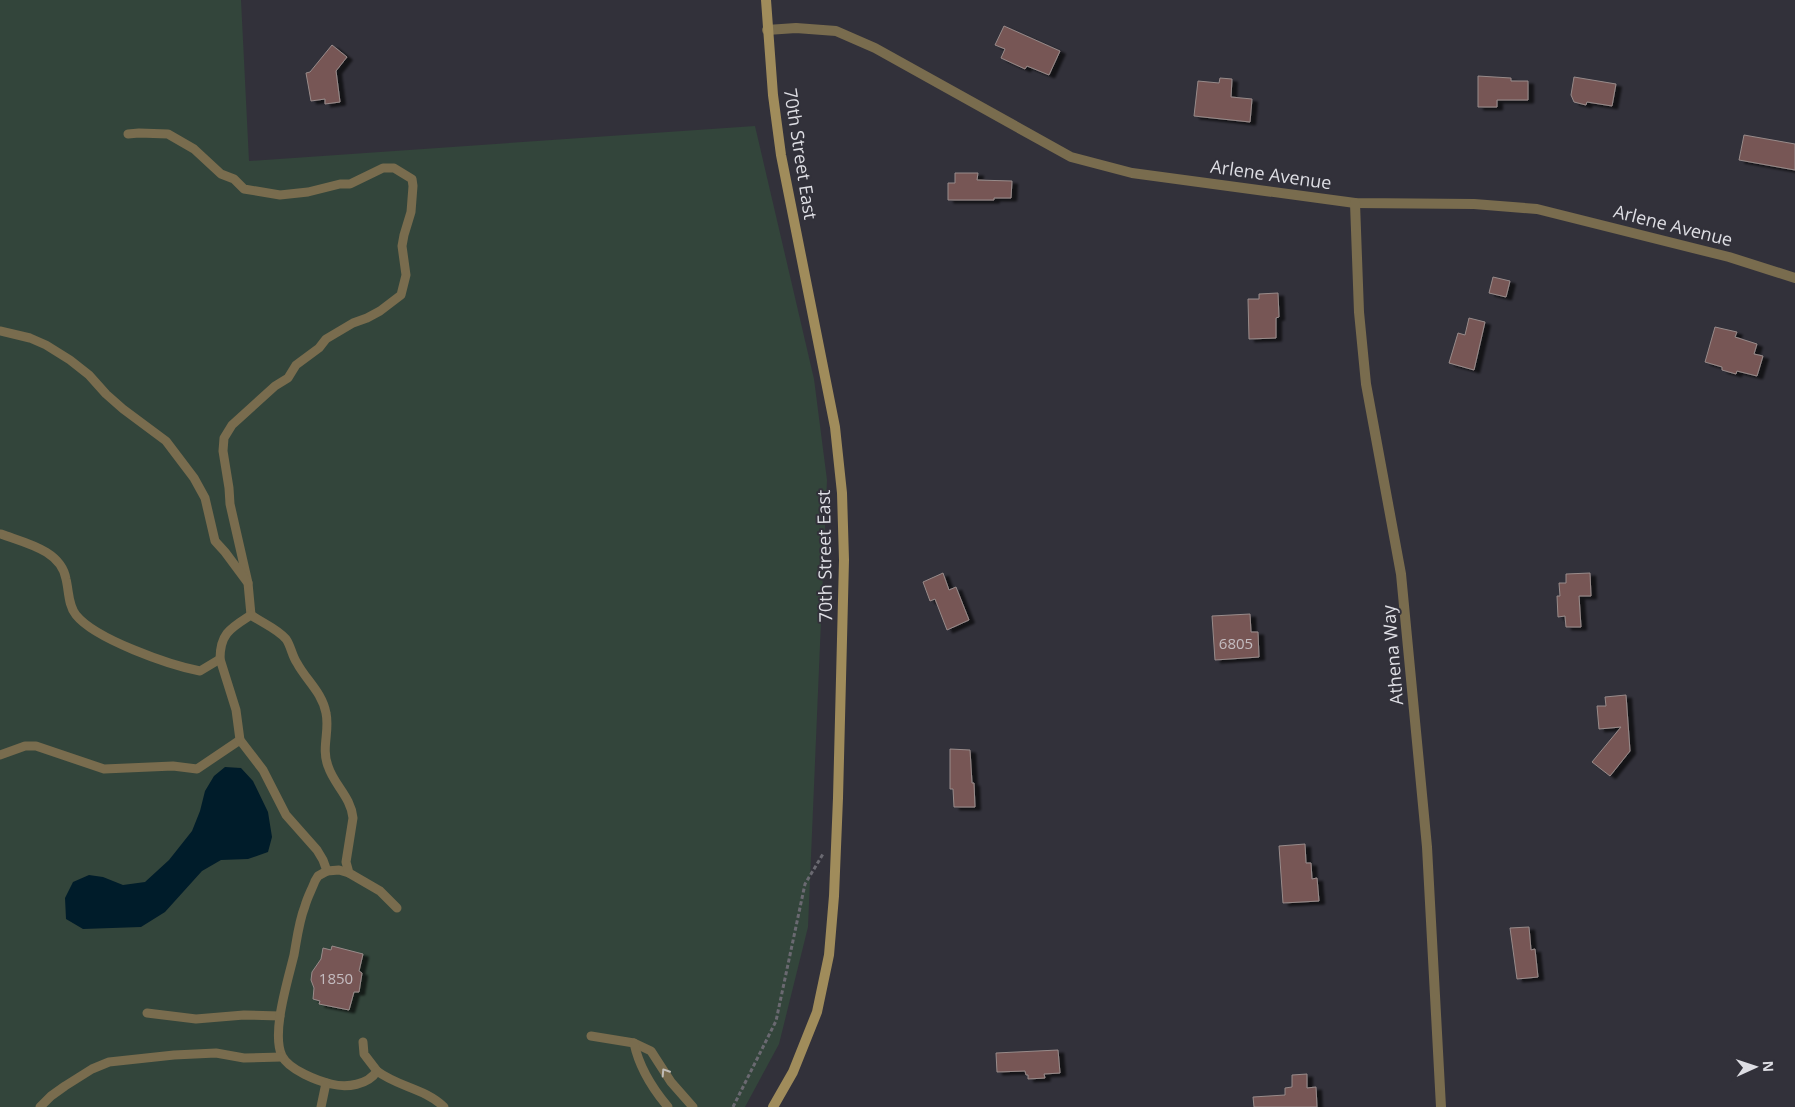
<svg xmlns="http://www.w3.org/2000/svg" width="1795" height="1107" font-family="'Open Sans',sans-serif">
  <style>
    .green { fill: #33453b }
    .water { fill: #001c2a }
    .building { fill: #775655; stroke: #988b8a; filter: url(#shadow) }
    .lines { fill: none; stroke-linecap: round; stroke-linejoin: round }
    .path { stroke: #6a6971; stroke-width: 3; stroke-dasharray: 4 2.5; stroke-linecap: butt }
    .lane { stroke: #796c4e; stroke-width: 9 }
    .street { stroke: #796c4e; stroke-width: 10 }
    .secondary { stroke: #a08c5b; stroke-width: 10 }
    .oneway { stroke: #c0bcb7 }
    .labels { text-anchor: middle; stroke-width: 4; stroke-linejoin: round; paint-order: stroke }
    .number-label { font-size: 15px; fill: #c4bcc0 }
    .street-label { font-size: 18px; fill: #dedee4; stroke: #32313a }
  </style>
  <defs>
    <filter id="shadow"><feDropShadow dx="5.5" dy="3" stdDeviation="1" flood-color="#0009"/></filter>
  </defs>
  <rect width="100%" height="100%" fill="#32313a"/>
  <path class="green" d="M 0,0 L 241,0 L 249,161 L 755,126 L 814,379 L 827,480 L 808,927 L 779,1044 L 745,1107 L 0,1107 Z"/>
  <path class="water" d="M 225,767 L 241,768 L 253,781 L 268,812 L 272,837 L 268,852 L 248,859 L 221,860 L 202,871 L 165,912 L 141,927 L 83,929 L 66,919 L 65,898 L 73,882 L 89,875 L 103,877 L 123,885 L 145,882 L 169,860 L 192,831 L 200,811 L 205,791 L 214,776 Z"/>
  <g class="building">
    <path d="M 1004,26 L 1060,51 L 1049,75 L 1027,66 L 1025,69 L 1001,58 L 1005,49 L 995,45 Z"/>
    <path d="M 332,45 L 347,57 L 336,71 L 340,102 L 325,104 L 325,99 L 311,101 L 306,73 L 310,72 Z"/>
    <path d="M 1478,76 L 1511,78 L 1511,81 L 1528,81 L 1528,100 L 1497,100 L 1497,107 L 1478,107 Z"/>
    <path d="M 1574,77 L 1616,84 L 1612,106 L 1587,102 L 1586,105 L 1574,102 L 1571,95 Z"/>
    <path d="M 1220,78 L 1232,79 L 1231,97 L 1252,99 L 1250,122 L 1194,116 L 1198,81 L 1219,83 Z"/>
    <path d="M 1744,135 L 1795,144 L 1795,170 L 1739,160 Z"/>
    <path d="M 955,173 L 978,173 L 977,180 L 1012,181 L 1011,198 L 994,198 L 994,200 L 948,200 L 948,183 L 955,183 Z"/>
    <path d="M 1493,277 L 1510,281 L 1506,297 L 1489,293 Z"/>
    <path d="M 1278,293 L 1279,317 L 1276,318 L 1276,338 L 1249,339 L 1248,299 L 1259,299 L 1259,294 Z"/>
    <path d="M 1469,318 L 1485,322 L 1474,370 L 1449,363 L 1458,333 L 1465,335 Z"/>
    <path d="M 1715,327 L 1737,332 L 1735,337 L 1757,344 L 1754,354 L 1763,356 L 1757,376 L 1737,371 L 1736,374 L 1722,370 L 1722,367 L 1705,362 Z"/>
    <path d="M 943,573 L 949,590 L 956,587 L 969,620 L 947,630 L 935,599 L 930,601 L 923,582 Z"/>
    <path d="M 1590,573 L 1591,596 L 1579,596 L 1581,627 L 1566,627 L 1565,616 L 1558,617 L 1557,596 L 1560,596 L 1559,583 L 1566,583 L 1566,574 Z"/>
    <path d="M 1250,614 L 1251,632 L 1258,632 L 1259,657 L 1215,660 L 1212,616 Z"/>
    <path d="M 1626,695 L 1630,751 L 1610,776 L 1592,762 L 1621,727 L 1599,729 L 1597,706 L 1606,706 L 1605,697 Z"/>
    <path d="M 950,749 L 970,750 L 972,783 L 974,783 L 975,807 L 954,807 L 953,789 L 950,789 Z"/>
    <path d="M 1305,844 L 1306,863 L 1311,863 L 1312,879 L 1317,878 L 1319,901 L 1283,903 L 1279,846 Z"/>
    <path d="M 1529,927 L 1531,950 L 1535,949 L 1538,977 L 1517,979 L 1510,928 Z"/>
    <path d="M 332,946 L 363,954 L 359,971 L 362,973 L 359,992 L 354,992 L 349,1010 L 319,1004 L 320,1001 L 313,999 L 314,988 L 311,980 L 312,972 L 321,959 L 323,948 L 331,950 Z"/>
    <path d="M 1058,1050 L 1060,1073 L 1044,1074 L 1045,1078 L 1028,1079 L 1028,1075 L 1026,1075 L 1025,1071 L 997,1072 L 996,1053 Z"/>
    <path d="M 1307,1074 L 1307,1088 L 1316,1087 L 1317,1107 L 1254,1107 L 1253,1097 L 1285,1095 L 1285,1088 L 1292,1087 L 1292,1075 Z"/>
  </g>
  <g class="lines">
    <path class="path" d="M 733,1107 L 776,1021 L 805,884 L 823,854"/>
    <g class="lane">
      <path d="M 128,134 L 139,133 L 168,134 L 194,149 L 221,174 L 234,179 L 244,189 L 280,195 L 308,192 L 340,184 L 350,184 L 383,168 L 394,168 L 412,179 L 413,186 L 411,212 L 404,235 L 402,246 L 406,275 L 401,295 L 380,311 L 367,318 L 353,323 L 326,339 L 319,348 L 296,365 L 288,378 L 275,386 L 232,425 L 224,438 L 223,451 L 229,488 L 230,504 L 248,583"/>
      <path d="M 0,331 L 30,338 L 46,345 L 70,360 L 89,375 L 106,394 L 123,409 L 166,441 L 194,478 L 205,498 L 215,541 L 225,552 L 248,583 L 251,615"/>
      <path d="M 1,534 C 25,543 61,550 66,579 C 69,591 68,605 76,615 C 95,639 169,665 200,671 L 220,659"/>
      <path d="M 0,755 L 25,746 L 36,746 L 104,769 L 173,766 L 197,769 L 240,740"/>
      <path d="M 327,871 L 339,870 L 349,873"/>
      <path d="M 147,1013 L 196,1019 L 244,1015 L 280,1016"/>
      <path d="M 591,1036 L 634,1043 L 651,1051 L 671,1082 L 693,1107"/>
      <path d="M 363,1042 L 364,1054 L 377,1071 C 368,1085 347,1088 331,1084 C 318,1081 289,1070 282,1056 C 271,1033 288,980 294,955 C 297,938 299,921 305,906 C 307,898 312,889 315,881 L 318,876 L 327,871 L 323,860 L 317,850 L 286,815 L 263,770 L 240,740 L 236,710 L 220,659 C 220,633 231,628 251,615 C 262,623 276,628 286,639 C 291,646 292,656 297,663 C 306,680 322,692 326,713 C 330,731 321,748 328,766 C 334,785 351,797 353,818 L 346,862 L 349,873 L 380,891 L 397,908"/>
      <path d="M 634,1043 C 639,1067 652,1088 668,1107"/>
      <path d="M 377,1071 C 398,1087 424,1088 444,1107"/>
      <path d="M 40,1107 L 51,1096 L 65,1086 L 92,1069 L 109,1062 L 174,1055 L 216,1053 L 244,1058 L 282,1057"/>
      <path d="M 321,1107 L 326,1083"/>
    </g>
    <g class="street">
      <path d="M 767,30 L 796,28 L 836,31 L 875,48 L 1071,157 L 1132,173 L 1355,203 L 1474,204 L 1537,209 L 1729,257 L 1795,278"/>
      <path d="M 1355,203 L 1359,312 L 1366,384 L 1401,574 L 1427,847 L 1441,1107"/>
    </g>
    <path class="secondary" d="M 766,0 L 773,95 L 781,155 L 835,427 L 842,493 L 844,560 L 838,798 L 834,896 L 829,955 L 817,1012 L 793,1072 L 773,1107"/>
  </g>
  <defs><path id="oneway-chevron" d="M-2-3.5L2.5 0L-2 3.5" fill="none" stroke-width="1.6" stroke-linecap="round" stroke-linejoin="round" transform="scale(1.25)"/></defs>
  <use class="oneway" href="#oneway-chevron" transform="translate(665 1072) rotate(-123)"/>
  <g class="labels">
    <g class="number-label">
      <text x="1236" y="649">6805</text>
      <text x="336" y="984">1850</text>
    </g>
    <g class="street-label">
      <text transform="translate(800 154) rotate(81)" y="6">70th Street East</text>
      <text transform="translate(1271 175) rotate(8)" y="6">Arlene Avenue</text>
      <text transform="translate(1673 226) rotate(14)" y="6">Arlene Avenue</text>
      <text transform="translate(825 556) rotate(-91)" y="6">70th Street East</text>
      <text transform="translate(1393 655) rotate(-95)" y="6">Athena Way</text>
    </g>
  </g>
  <g transform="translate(1755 1067) rotate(87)" stroke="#32313a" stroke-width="4" paint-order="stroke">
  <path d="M0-4L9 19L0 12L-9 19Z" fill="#dedee4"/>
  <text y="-8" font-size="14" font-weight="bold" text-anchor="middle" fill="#dedee4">N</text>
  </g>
</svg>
